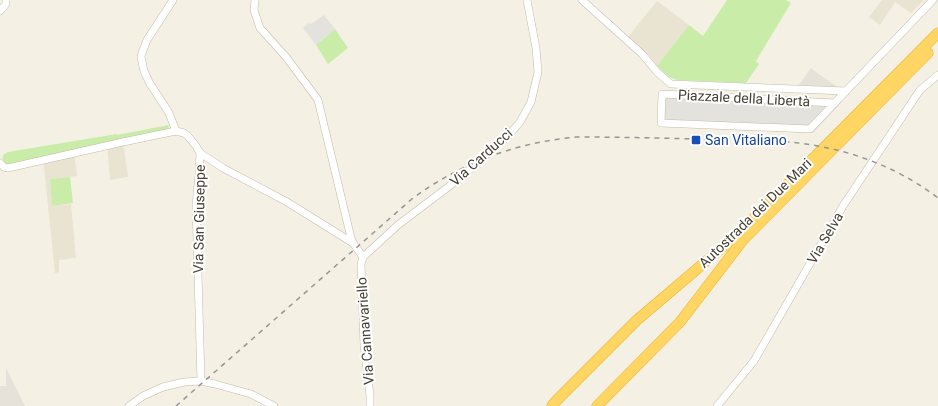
<svg xmlns="http://www.w3.org/2000/svg" width="938" height="406" font-family="Roboto,sans-serif">
  <style>
    .residential { fill: #e9e3d2 }
    .industrial { fill: #e6e1d9 }
    .green { fill: #c9eda8 }
    .parking { fill: #e4e2dd }
    .lines { fill: none; stroke-linecap: round; stroke-linejoin: round }
    .minor-casing { stroke: #c3bca9; stroke-width: 8 }
    .highway-casing { stroke: #edb125; stroke-width: 11 }
    .minor { stroke: #fff; stroke-width: 7 }
    .highway { stroke: #ffd664; stroke-width: 10 }
    .rail { stroke: #959595; stroke-width: 1.5; stroke-dasharray: 5 5; stroke-linecap: butt }
    .transit-dot { fill: #1a4fb4; stroke: #fff; stroke-width: 1.5 }
    .labels { text-anchor: middle; stroke-width: 4; stroke-linejoin: round; paint-order: stroke }
    .street-label { font-size: 14px; fill: #474133; stroke: #fff }
    .transit-label { font-size: 14px; fill: #164399; stroke: #fff; text-anchor: start }
  </style>
  <rect width="100%" height="100%" fill="#f4f0e4"/>
  <g class="residential">
    <path d="M 882,0 L 924,0 L 911,13 L 895,2 L 880,25 L 869,17 Z"/>
    <path d="M 657,1 L 689,25 L 657,66 L 648,54 L 628,37 Z"/>
    <path d="M 123,140 L 128,177 L 110,180 L 107,144 Z"/>
    <path d="M 74,151 L 77,176 L 50,179 L 52,206 L 71,204 L 76,258 L 59,260 L 59,272 L 55,273 L 43,158 Z"/>
  </g>
  <g class="industrial">
    <path d="M 811,68 L 816,72 L 837,87 L 799,85 Z"/>
    <path d="M 6,368 L 25,406 L 0,406 L 0,386 L 6,386 Z"/>
  </g>
  <g class="green">
    <path d="M 727,0 L 786,0 L 791,3 L 756,61 L 759,64 L 746,83 L 677,80 L 669,77 L 657,66 L 689,25 L 703,36 Z"/>
    <path d="M 335,29 L 348,48 L 328,64 L 316,45 Z"/>
    <path d="M 169,125 L 168,130 L 8,166 C 4,163 2,160 3,155 L 8,152 L 117,134 L 117,135 Z"/>
    <path d="M 70,177 L 73,203 L 52,206 L 50,179 Z"/>
  </g>
  <g class="parking">
    <path d="M 324,15 L 335,29 L 316,45 L 303,28 L 308,23 L 311,24 Z"/>
    <path d="M 661,92 L 842,102 L 813,133 L 660,126 Z"/>
  </g>
  <g class="lines">
    <g class="minor-casing">
      <g id="minor">
        <path d="M 173,0 L 147,40 L 142,53 L 141,57 L 144,71 L 149,82 L 169,113 L 176,131"/>
        <path d="M 255,0 L 254,10 L 260,28 L 286,57 L 301,77 L 318,100 L 351,238 L 353,243 L 363,257"/>
        <path d="M 582,0 L 642,54 L 658,73 L 671,84 L 846,91"/>
        <path d="M 0,11 L 6,4 L 6,0"/>
        <path d="M 835,103 L 662,94 L 661,123 L 810,129 L 846,91 L 933,0"/>
        <path d="M 200,153 L 223,168 L 287,202 L 353,243"/>
        <path d="M 0,163 L 4,167 L 8,168 L 123,142 L 176,131 L 184,133 L 187,135 L 196,146 L 200,153 L 199,175 L 196,204 L 201,381"/>
        <path d="M 363,257 L 398,225 L 460,178 L 509,135 L 520,122 L 531,102 L 538,72 L 536,48 L 527,0"/>
        <path d="M 363,257 L 361,264 L 364,345 L 370,396 L 370,406"/>
        <path d="M 129,406 L 143,396 L 163,387 L 184,382 L 201,381 L 215,384 L 251,394 L 274,406"/>
        <path d="M 717,406 L 754,361 L 843,206 L 920,90 L 938,75"/>
      </g>
    </g>
    <g class="highway-casing">
      <g id="highway">
        <path d="M 552,406 L 556,401 L 637,320 L 737,235 L 938,33"/>
        <path d="M 597,406 L 680,322 L 743,240 L 928,53"/>
      </g>
    </g>
    <use href="#minor" class="minor"/>
    <use href="#highway" class="highway"/>
    <path class="rail" d="M 176,406 L 413,198 C 463,162 515,143 576,137 C 617,137 657,138 698,139 C 728,139 759,139 789,142 C 843,147 895,165 938,198"/>
  </g>
  <rect class="transit-dot" x="691" y="135" width="10" height="10" rx="2"/>
  <g class="labels">
    <g class="street-label">
      <text transform="translate(744 98) rotate(3)" y="5">Piazzale della Libertà</text>
      <text transform="translate(481 157) rotate(-42)" y="5">Via Carducci</text>
      <text transform="translate(755 213) rotate(-44)" y="5">Autostrada dei Due Mari</text>
      <text transform="translate(199 219) rotate(-89)" y="5">Via San Giuseppe</text>
      <text transform="translate(825 238) rotate(-60)" y="5">Via Selva</text>
      <text transform="translate(365 331) rotate(-94)" y="5">Via Cannavariello</text>
    </g>
    <g class="transit-label">
      <text x="705" y="145">San Vitaliano</text>
    </g>
  </g>
</svg>
